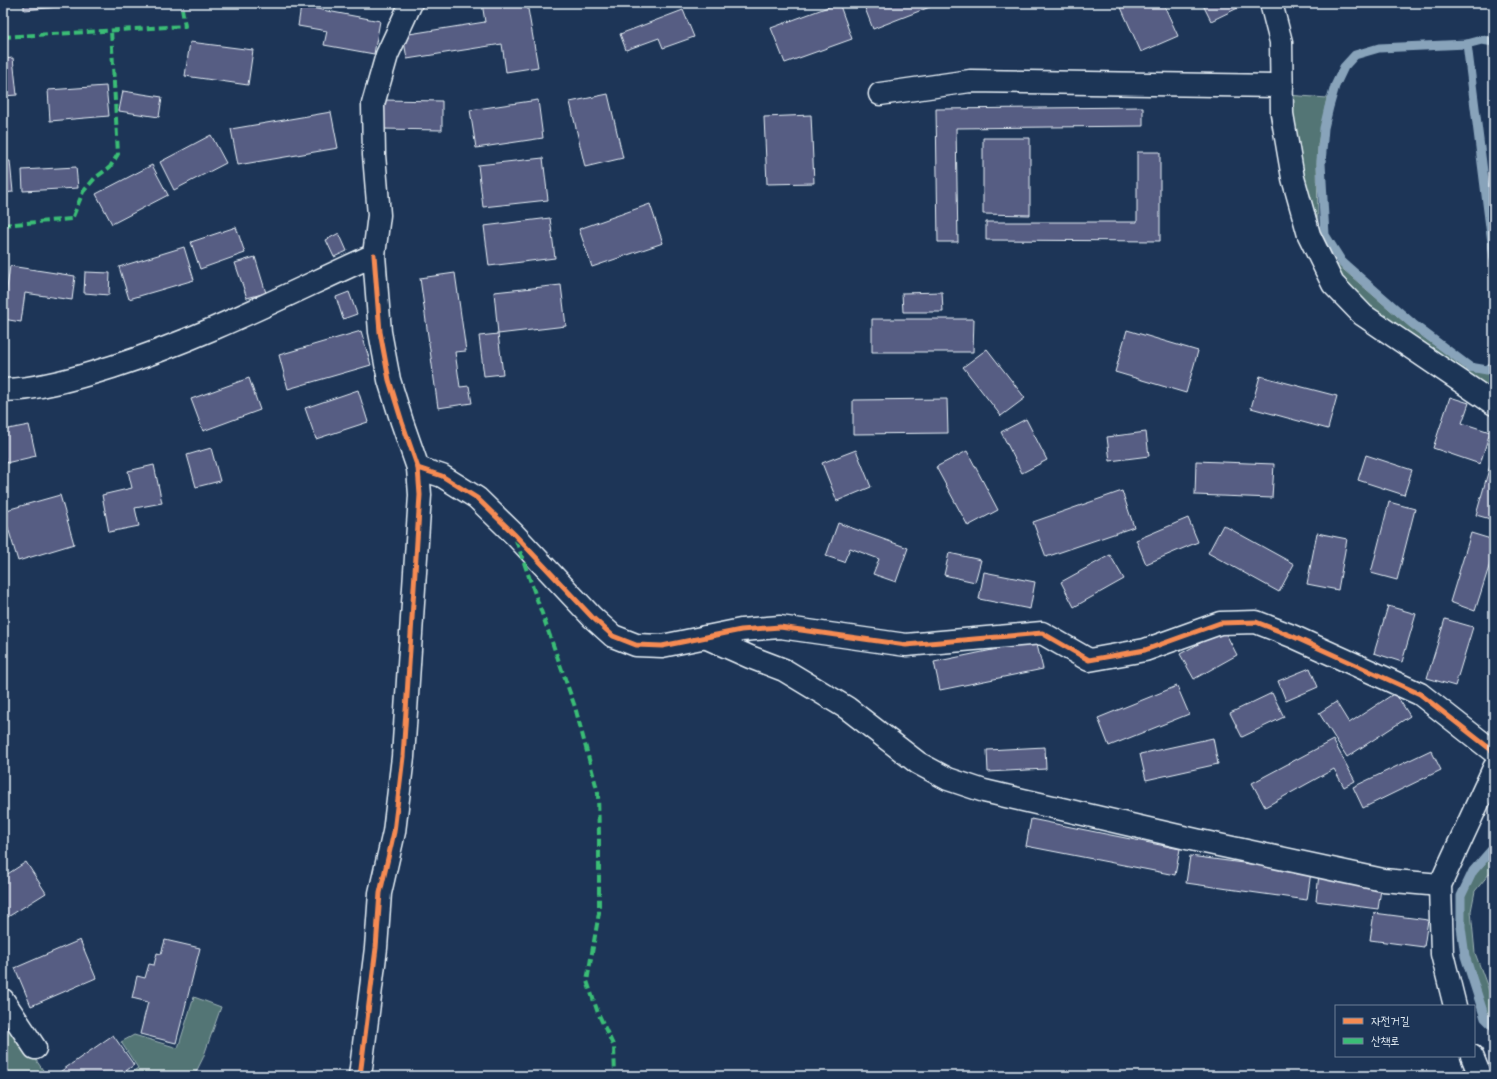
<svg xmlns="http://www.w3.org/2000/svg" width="1497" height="1079" font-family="Pangolin,'Poor Story',sans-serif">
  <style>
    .green { fill: #527474; stroke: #9db2b6 }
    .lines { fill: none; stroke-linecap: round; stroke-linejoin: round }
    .stream { stroke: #88a3ba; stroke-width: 9 }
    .building { fill: #565d83; stroke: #e8f1f8 }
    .street-casing { stroke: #e8f1f8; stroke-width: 25 }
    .street { stroke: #1d3557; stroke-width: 22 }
    .quiet { stroke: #3abd76; stroke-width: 4; stroke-dasharray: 8 4; stroke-linecap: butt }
    .cycleway-casing { stroke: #1d3557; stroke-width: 8 }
    .cycleway { stroke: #f68b52; stroke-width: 5 }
  </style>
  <rect width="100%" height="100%" fill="#1d3557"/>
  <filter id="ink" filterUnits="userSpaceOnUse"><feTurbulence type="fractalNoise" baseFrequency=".025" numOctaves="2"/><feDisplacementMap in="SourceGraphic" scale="8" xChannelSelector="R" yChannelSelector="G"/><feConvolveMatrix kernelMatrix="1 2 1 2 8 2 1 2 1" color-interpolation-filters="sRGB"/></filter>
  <g filter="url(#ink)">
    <g class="green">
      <path d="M 1287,95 L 1327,98 L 1318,144 L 1317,163 L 1318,223 L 1323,241 L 1337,264 L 1410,327 L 1469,371 L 1488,373 L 1494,370 L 1494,399 L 1370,313 L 1343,284 L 1315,234 Z"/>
      <path d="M 1494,853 L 1494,868 L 1475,891 L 1471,911 L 1475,953 L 1494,1004 L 1494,1023 L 1488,1016 L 1466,953 L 1463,915 L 1463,903 L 1466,890 L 1472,878 Z"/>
      <path d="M 194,997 L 221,1007 L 203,1058 L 194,1076 L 126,1076 L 138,1068 L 121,1042 L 134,1035 L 178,1048 Z"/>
      <path d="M 3,1012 L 47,1076 L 5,1076 L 3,1074 Z"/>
    </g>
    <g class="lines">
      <g class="stream">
        <path d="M 1494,42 L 1482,40 L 1467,44 L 1379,48 L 1355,55 L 1344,67 L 1335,86 L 1329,107 L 1324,128 L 1321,163 L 1325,235 L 1342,262 L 1413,324 L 1470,367 L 1487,370 L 1494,365"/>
        <path d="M 1467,44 L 1494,259"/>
        <path d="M 1494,847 L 1473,871 L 1461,896 L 1461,927 L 1465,956 L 1485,1018 L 1494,1027"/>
      </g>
    </g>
    <g class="building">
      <path d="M 24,3 L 71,3 L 72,6 L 24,10 Z"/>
      <path d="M 82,3 L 146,3 L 82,4 Z"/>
      <path d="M 482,3 L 527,3 L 538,67 L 506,72 L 502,44 L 407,59 L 403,35 L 485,22 Z"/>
      <path d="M 839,3 L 852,39 L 785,63 L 771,28 Z"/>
      <path d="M 863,3 L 940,3 L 873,29 Z"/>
      <path d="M 1119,3 L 1163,3 L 1178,36 L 1141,52 Z"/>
      <path d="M 1202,3 L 1248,3 L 1211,21 Z"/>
      <path d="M 301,6 L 380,21 L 374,54 L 324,45 L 327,31 L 298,26 Z"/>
      <path d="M 683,10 L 694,37 L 663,48 L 659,38 L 626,50 L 620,34 Z"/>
      <path d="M 190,42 L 253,50 L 248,85 L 185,76 Z"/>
      <path d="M 13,58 L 17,95 L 3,96 L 3,59 Z"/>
      <path d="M 106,86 L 109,116 L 50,121 L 48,90 Z"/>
      <path d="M 123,91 L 162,97 L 159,117 L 119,111 Z"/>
      <path d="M 608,94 L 623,158 L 585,167 L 570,102 Z"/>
      <path d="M 382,100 L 442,101 L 442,130 L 382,129 Z"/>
      <path d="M 538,100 L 543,138 L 476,148 L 470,110 Z"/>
      <path d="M 1143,107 L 1143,126 L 956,128 L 958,242 L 938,242 L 936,109 Z"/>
      <path d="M 331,112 L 338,148 L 238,165 L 231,129 Z"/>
      <path d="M 811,115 L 814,183 L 767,184 L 764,117 Z"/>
      <path d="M 211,135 L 226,163 L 174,190 L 160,162 Z"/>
      <path d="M 983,138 L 1030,138 L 1030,215 L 983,214 Z"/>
      <path d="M 1137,152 L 1160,152 L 1160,241 L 986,240 L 986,222 L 1137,222 Z"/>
      <path d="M 543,158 L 548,200 L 483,207 L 478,165 Z"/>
      <path d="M 3,161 L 10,161 L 13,192 L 3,193 Z"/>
      <path d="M 152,165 L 168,195 L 112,224 L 96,194 Z"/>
      <path d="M 76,167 L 78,188 L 23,191 L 22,170 Z"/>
      <path d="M 650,204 L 663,243 L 592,267 L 579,229 Z"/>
      <path d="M 550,218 L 555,258 L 489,266 L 484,226 Z"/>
      <path d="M 236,227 L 245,253 L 200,269 L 191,242 Z"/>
      <path d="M 339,233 L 347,251 L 334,257 L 326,240 Z"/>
      <path d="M 184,247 L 194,280 L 129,299 L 119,267 Z"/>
      <path d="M 255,257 L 266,293 L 247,298 L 235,263 Z"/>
      <path d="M 10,266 L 75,276 L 72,300 L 25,293 L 21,322 L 3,319 Z"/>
      <path d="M 85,272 L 110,273 L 109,295 L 84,293 Z"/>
      <path d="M 455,273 L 466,351 L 455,352 L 460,387 L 469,386 L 472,403 L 438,408 L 420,278 Z"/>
      <path d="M 561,285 L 566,326 L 498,334 L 494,292 Z"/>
      <path d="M 349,292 L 357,314 L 343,319 L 336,297 Z"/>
      <path d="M 942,292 L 943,312 L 903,312 L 902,293 Z"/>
      <path d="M 872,319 L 974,319 L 973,352 L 872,352 Z"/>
      <path d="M 1127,330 L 1198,351 L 1186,393 L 1115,372 Z"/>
      <path d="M 361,331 L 371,365 L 288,389 L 279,355 Z"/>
      <path d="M 498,334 L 503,374 L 484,376 L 479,336 Z"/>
      <path d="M 987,349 L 1025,398 L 1001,416 L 963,367 Z"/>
      <path d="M 1260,376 L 1337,396 L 1328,429 L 1251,408 Z"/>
      <path d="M 249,378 L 260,410 L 203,431 L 191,399 Z"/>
      <path d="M 358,390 L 368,422 L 316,439 L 305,408 Z"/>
      <path d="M 1450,397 L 1469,403 L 1462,423 L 1490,432 L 1480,464 L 1433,448 Z"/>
      <path d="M 947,399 L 948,433 L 853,434 L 853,400 Z"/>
      <path d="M 1026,419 L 1047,460 L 1022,473 L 1001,432 Z"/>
      <path d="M 29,425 L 36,456 L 6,463 L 3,450 L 3,430 Z"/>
      <path d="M 1146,432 L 1149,456 L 1110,461 L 1107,437 Z"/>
      <path d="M 211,448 L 220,481 L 196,487 L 187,455 Z"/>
      <path d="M 856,450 L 871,487 L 837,501 L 822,463 Z"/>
      <path d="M 967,451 L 998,510 L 968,526 L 936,467 Z"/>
      <path d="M 1366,455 L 1412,470 L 1404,495 L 1358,480 Z"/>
      <path d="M 1493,455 L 1494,455 L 1494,520 L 1476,515 Z"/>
      <path d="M 1196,461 L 1274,464 L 1272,498 L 1195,495 Z"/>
      <path d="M 154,465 L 162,503 L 135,508 L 139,526 L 109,532 L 102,495 L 132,488 L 128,471 Z"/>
      <path d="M 1122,491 L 1134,527 L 1046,557 L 1033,522 Z"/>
      <path d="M 60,495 L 74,544 L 18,561 L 3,511 Z"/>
      <path d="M 1389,502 L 1415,509 L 1397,580 L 1371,573 Z"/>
      <path d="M 1188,518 L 1198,542 L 1146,564 L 1136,540 Z"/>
      <path d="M 838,523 L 908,548 L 896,582 L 873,574 L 879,559 L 850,548 L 844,562 L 826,556 Z"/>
      <path d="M 1223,525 L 1294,564 L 1279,592 L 1208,553 Z"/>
      <path d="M 1317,533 L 1347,539 L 1338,590 L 1307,584 Z"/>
      <path d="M 1471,533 L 1494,540 L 1494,551 L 1475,611 L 1450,602 Z"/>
      <path d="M 949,553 L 981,560 L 975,582 L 944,575 Z"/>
      <path d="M 1110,555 L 1124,579 L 1074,607 L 1061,582 Z"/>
      <path d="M 984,572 L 1035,582 L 1030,609 L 979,599 Z"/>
      <path d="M 1388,606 L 1416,614 L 1402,662 L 1374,653 Z"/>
      <path d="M 1445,619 L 1473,627 L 1455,686 L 1427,678 Z"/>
      <path d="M 1224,630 L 1237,655 L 1194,679 L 1180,654 Z"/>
      <path d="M 1036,641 L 1043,669 L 940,690 L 934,662 Z"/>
      <path d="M 1310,668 L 1318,687 L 1286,701 L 1278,681 Z"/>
      <path d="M 1177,686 L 1189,714 L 1109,746 L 1098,718 Z"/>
      <path d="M 1272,693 L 1284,717 L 1242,737 L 1230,713 Z"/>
      <path d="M 1395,693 L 1410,716 L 1347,757 L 1319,713 L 1336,702 L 1349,723 Z"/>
      <path d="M 1213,738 L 1218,764 L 1146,780 L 1140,754 Z"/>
      <path d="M 1333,740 L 1355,781 L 1344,787 L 1334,769 L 1265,807 L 1252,783 Z"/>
      <path d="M 1045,747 L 1046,769 L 988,772 L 987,750 Z"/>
      <path d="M 1431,750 L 1441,770 L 1363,808 L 1353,787 Z"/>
      <path d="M 1031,819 L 1180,849 L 1175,875 L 1026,846 Z"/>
      <path d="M 1190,856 L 1311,872 L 1307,900 L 1186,883 Z"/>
      <path d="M 26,862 L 46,893 L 3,920 L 3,877 Z"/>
      <path d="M 1319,874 L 1382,883 L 1378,909 L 1316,901 Z"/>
      <path d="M 1374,913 L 1428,920 L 1424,947 L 1370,940 Z"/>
      <path d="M 80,940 L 96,978 L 31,1006 L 15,968 Z"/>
      <path d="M 165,940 L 200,948 L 176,1043 L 140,1034 L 148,1002 L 132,998 L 137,976 L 145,978 L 149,964 L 154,965 L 157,953 L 161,954 Z"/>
      <path d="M 113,1035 L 134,1065 L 119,1076 L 54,1076 Z"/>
    </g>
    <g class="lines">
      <g class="street-casing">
        <g id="street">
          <path d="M 1271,3 L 1281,42 L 1282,114 L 1293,178 L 1309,235 L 1333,284 L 1363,315 L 1494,404"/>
          <path d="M 880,94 L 970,81 L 1282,86"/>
          <path d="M 3,390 C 37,390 80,377 112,367 C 203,338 288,294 374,255 L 379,215 L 374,155 L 373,104 L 387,55 L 411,3"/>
          <path d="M 418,468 L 442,476 L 477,498 L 514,534 L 592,617 L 613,636 L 636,645 L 662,646 L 741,630 L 780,627 L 906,645 L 1042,633 L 1089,660 L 1145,650 L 1220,623 L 1256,622 L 1292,636 L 1420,694 L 1494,752"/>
          <path d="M 705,637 L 750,657 L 784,670 L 847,708 L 918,763 L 948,779 L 984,791 L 1200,841 L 1383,880 L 1440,885"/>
          <path d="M 3,1000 L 35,1048"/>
          <path d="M 1455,1006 L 1442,954 L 1440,885 L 1494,768"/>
          <path d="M 1472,1056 L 1480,1076"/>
          <path d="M 360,1076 L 376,948 L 380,893 L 394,832 L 403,757 L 420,495 L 418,468 L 402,422 L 389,380 L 380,332 L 374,255"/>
        </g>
      </g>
      <use href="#street" class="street"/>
      <g class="quiet">
        <path d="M 3,37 L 185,26 L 181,3"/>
        <path d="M 3,225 L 72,219 L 83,192 L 95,178 L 110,167 L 118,154 L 111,30"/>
        <path d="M 516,540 L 575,707 L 598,793 L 599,835 L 599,913 L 587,981 L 598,1013 L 614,1047 L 615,1076"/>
      </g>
      <g class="cycleway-casing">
        <g id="cycleway">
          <path d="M 418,468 L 442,476 L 477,498 L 514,534 L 592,617 L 613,636 L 636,645 L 662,646 L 741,630 L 780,627 L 906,645 L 1042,633 L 1089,660 L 1145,650 L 1220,623 L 1256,622 L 1292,636 L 1420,694 L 1494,752"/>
          <path d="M 360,1076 L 376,948 L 380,893 L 394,832 L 403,757 L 420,495 L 418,468 L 402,422 L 389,380 L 380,332 L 374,255"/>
        </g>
      </g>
      <use href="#cycleway" class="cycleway"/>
    </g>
  </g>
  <rect width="1497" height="1079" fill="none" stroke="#1d3557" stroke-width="16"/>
  <rect x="8" y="8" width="1481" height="1063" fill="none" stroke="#e8f1f8" stroke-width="1.5" filter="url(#ink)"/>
  <rect x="1335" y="1005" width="140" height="52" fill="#1d3557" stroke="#6e8097"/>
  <rect x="1343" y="1018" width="20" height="6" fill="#f68b52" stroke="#6e8097"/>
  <text x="1371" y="1025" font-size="12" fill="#e8f1f8">자전거길</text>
  <rect x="1343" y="1038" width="20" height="6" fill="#3abd76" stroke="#6e8097"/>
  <text x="1371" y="1045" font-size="12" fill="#e8f1f8">산책로</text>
</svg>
